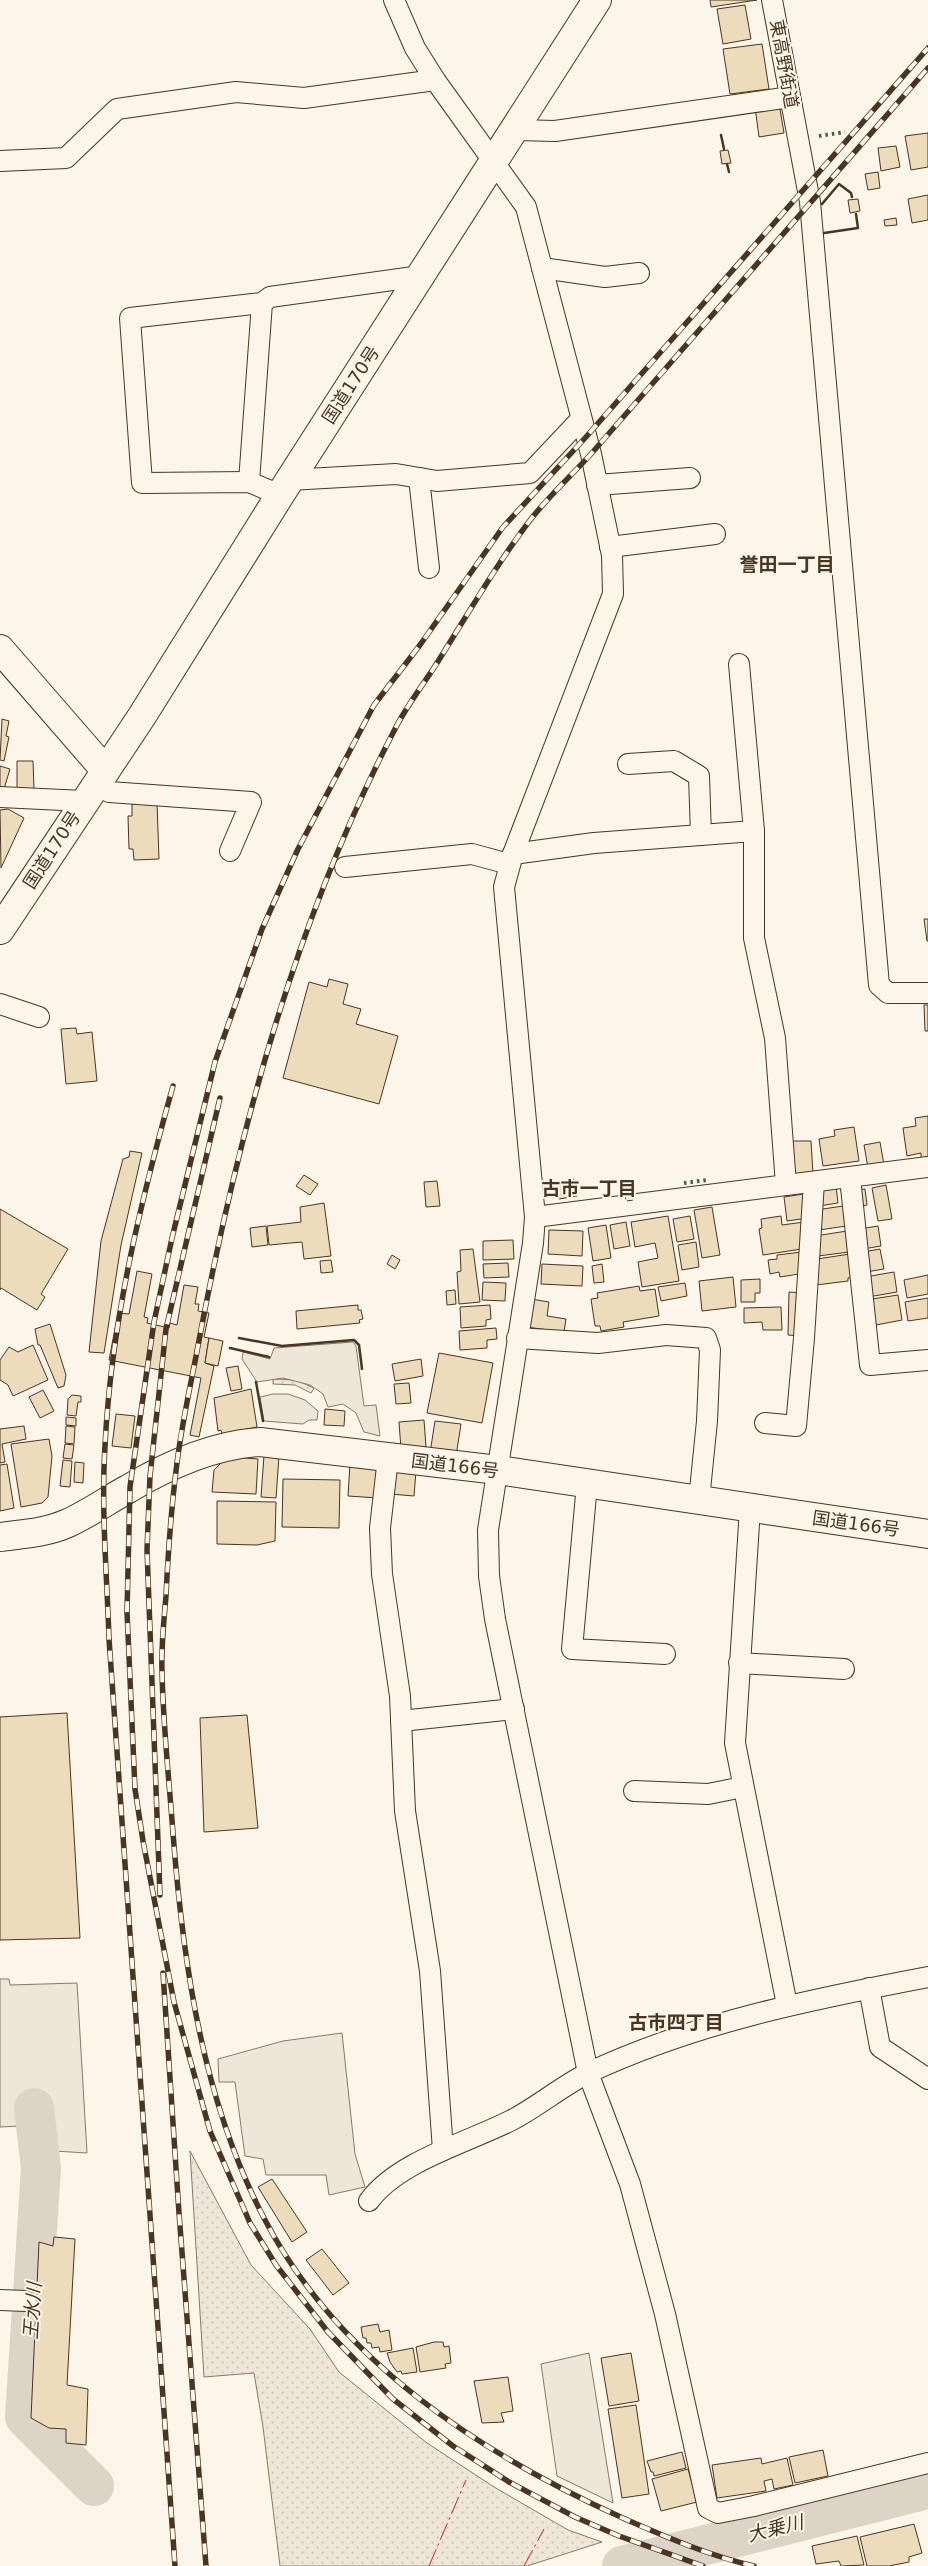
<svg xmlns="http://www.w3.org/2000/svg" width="928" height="2566" font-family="'DejaVu Sans','Noto Sans JP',sans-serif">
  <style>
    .grass { fill: url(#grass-dots); stroke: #887966 }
    .parking { fill: #ede7d9; stroke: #887966 }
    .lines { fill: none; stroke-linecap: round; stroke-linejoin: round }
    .river { stroke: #dcd4c6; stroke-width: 40 }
    .building { fill: #ecdcbc; stroke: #4a3520 }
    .minor-casing { stroke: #4a3520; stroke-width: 22 }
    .trunk-casing { stroke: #4a3520; stroke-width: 30 }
    .minor { stroke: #fbf6e9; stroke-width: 20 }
    .trunk { stroke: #fbf6e9; stroke-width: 28 }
    .rail-casing { stroke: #4a3520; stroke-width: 5.5 }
    .rail { stroke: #fbf6e9; stroke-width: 4; stroke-dasharray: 11; stroke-linecap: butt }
    .hedge { stroke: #436837; stroke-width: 4; stroke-dasharray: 2.5 4; stroke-linecap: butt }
    .fence { stroke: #4a3520; stroke-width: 1; stroke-dasharray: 6 2.5; stroke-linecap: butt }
    .wall { stroke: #4a3520; stroke-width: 2.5 }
    .power { stroke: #c62828; stroke-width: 1; stroke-dasharray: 18 4 2.5 4; stroke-linecap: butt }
    .labels { text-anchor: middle; stroke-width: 4; stroke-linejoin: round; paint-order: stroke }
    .street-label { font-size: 18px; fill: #4a3520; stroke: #fbf6e9 }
    .neighbourhood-label { font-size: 19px; font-weight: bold; fill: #4a3520; stroke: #fbf6e9 }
    .water-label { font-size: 19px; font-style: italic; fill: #4a3520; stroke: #fbf6e9 }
  </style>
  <defs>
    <pattern id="grass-dots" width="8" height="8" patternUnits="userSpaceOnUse" patternTransform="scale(1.25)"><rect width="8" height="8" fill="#ede6d9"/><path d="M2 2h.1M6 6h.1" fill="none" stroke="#cdc6ba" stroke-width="1.8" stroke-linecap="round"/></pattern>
  </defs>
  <rect width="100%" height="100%" fill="#fbf6e9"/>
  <g class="grass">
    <path d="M 273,1379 L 296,1380 L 314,1388 L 311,1393 L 295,1385 L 273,1384 Z"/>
    <path d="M 190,2151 L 251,2265 L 310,2329 L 339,2372 L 427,2443 L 494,2487 L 568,2530 L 602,2542 L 527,2566 L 280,2566 L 263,2427 L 254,2373 L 204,2377 Z"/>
  </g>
  <g class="parking">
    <path d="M 353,1342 L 356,1346 L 364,1406 L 376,1405 L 380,1436 L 364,1432 L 356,1413 L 343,1404 L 328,1407 L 323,1394 L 310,1385 L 283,1378 L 257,1382 L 242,1359 L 243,1352 L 270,1359 L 274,1348 Z"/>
    <path d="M 273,1394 L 288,1394 L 305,1400 L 318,1411 L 317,1420 L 309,1420 L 303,1424 L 264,1421 L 260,1397 Z"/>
    <path d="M 0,1979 L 9,1979 L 10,1985 L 77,1983 L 87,2153 L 54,2151 L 50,2103 L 22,2101 L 20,2126 L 0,2127 Z"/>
    <path d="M 342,2033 L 355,2154 L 365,2187 L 329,2195 L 326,2175 L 266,2175 L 263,2159 L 245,2156 L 235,2082 L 219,2082 L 218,2059 L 283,2041 Z"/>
    <path d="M 589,2353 L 613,2503 L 557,2476 L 541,2364 Z"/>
  </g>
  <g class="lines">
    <g class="river">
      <path d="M 34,2108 L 41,2168 L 25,2417 L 94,2486"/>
      <path d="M 622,2566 L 928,2489"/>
    </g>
  </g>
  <g class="building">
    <path d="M 710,0 L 757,0 L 711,7 Z"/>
    <path d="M 745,5 L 751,39 L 723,44 L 717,9 Z"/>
    <path d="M 762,44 L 769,89 L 730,94 L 723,49 Z"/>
    <path d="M 779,103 L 784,133 L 759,137 L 755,107 Z"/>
    <path d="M 928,133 L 928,167 L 911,170 L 905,136 Z"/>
    <path d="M 896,146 L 900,167 L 881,171 L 878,148 Z"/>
    <path d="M 728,150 L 731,163 L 722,164 L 720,151 Z"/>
    <path d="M 878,172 L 880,188 L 868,190 L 865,174 Z"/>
    <path d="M 928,195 L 928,220 L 912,223 L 908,199 Z"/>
    <path d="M 858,199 L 860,211 L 850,213 L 848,200 Z"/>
    <path d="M 896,218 L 897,225 L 885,226 L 884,220 Z"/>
    <path d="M 2,719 L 9,721 L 6,736 L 9,737 L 4,761 L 0,760 Z"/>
    <path d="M 17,761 L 33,761 L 34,789 L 17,789 Z"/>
    <path d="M 0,766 L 10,769 L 4,789 L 0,788 Z"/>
    <path d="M 157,803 L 159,859 L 134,860 L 133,849 L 129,849 L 128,816 L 132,816 L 132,804 Z"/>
    <path d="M 8,809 L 24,818 L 1,868 L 0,810 Z"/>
    <path d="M 924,919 L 928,919 L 928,941 L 927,941 Z"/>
    <path d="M 329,979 L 348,984 L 343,1004 L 361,1009 L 356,1024 L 398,1036 L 379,1104 L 283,1078 L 309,982 L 327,987 Z"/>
    <path d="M 924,1005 L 928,1005 L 928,1031 L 925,1031 Z"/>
    <path d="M 76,1028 L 77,1034 L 92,1032 L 97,1081 L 66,1084 L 61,1029 Z"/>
    <path d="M 928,1116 L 928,1159 L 921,1160 L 921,1153 L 907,1156 L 903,1128 L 916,1126 L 915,1118 Z"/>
    <path d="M 854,1127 L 859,1161 L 823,1166 L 819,1139 L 835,1136 L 834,1130 Z"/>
    <path d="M 791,1141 L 811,1141 L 813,1174 L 795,1175 Z"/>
    <path d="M 880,1142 L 884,1165 L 868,1168 L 864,1145 Z"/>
    <path d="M 130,1151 L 142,1153 L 121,1245 L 104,1353 L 89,1352 L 101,1241 L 123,1159 L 129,1157 Z"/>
    <path d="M 304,1175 L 318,1184 L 310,1195 L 296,1186 Z"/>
    <path d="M 574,1179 L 577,1196 L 559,1199 L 557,1182 Z"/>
    <path d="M 437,1181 L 440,1206 L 426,1207 L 424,1182 Z"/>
    <path d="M 886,1185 L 892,1219 L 878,1221 L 872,1188 Z"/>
    <path d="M 836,1186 L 838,1203 L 819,1206 L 816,1189 Z"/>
    <path d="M 865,1189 L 867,1205 L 858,1207 L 855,1190 Z"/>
    <path d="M 804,1194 L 808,1218 L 787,1221 L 784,1197 Z"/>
    <path d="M 324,1203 L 331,1256 L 304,1259 L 302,1242 L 269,1245 L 267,1226 L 301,1222 L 300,1207 Z"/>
    <path d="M 850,1205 L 853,1225 L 819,1230 L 816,1210 Z"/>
    <path d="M 712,1207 L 720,1255 L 702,1258 L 694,1210 Z"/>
    <path d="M 0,1209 L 68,1249 L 41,1294 L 45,1297 L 37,1310 L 1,1288 L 0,1290 Z"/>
    <path d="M 668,1216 L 679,1281 L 642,1287 L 638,1262 L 658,1258 L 655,1243 L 635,1247 L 631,1222 Z"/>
    <path d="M 690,1216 L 694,1239 L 677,1242 L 673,1219 Z"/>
    <path d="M 781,1216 L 782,1225 L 804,1222 L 808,1248 L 763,1255 L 759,1229 L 762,1228 L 761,1219 Z"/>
    <path d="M 626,1222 L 630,1246 L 614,1249 L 610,1225 Z"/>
    <path d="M 606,1225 L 611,1258 L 593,1261 L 588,1228 Z"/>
    <path d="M 266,1226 L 268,1245 L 252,1247 L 250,1228 Z"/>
    <path d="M 878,1226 L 881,1246 L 863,1249 L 860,1229 Z"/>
    <path d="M 549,1230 L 583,1231 L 582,1256 L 548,1254 Z"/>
    <path d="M 847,1231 L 849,1252 L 818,1256 L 815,1236 Z"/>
    <path d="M 513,1240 L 514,1259 L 483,1260 L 483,1241 Z"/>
    <path d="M 696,1242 L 699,1267 L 682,1270 L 678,1245 Z"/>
    <path d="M 473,1249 L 480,1302 L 459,1304 L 457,1272 L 461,1271 L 460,1250 Z"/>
    <path d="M 880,1249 L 884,1269 L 866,1272 L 863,1252 Z"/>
    <path d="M 802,1252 L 805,1273 L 780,1277 L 779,1272 L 770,1274 L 768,1260 L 777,1259 L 777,1255 Z"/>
    <path d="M 850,1254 L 853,1277 L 848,1278 L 848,1281 L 816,1285 L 817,1259 Z"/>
    <path d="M 392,1255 L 400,1260 L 395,1269 L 387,1264 Z"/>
    <path d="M 331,1260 L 333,1272 L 321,1273 L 320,1261 Z"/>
    <path d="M 508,1263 L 509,1277 L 484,1278 L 483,1264 Z"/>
    <path d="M 542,1264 L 583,1266 L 582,1286 L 541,1284 Z"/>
    <path d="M 602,1264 L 604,1282 L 594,1283 L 592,1266 Z"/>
    <path d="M 137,1271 L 152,1274 L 144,1317 L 148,1318 L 147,1323 L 169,1328 L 170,1323 L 177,1325 L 184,1285 L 198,1287 L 195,1304 L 199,1304 L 198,1311 L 209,1313 L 204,1337 L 209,1338 L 205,1363 L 214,1366 L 199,1437 L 190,1435 L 201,1378 L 109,1360 L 118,1313 L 129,1314 Z"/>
    <path d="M 894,1272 L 897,1292 L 868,1297 L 865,1277 Z"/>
    <path d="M 928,1275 L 928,1294 L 907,1298 L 904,1280 Z"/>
    <path d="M 733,1277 L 736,1307 L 702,1311 L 699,1281 Z"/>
    <path d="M 760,1279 L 760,1293 L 755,1293 L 755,1302 L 741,1302 L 741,1280 Z"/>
    <path d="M 483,1282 L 506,1283 L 505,1301 L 482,1300 Z"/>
    <path d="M 685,1283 L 687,1296 L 661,1301 L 658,1287 Z"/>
    <path d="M 639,1286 L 640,1291 L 655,1289 L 659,1316 L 623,1322 L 624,1327 L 601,1331 L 600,1326 L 595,1326 L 591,1299 L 598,1298 L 597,1293 Z"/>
    <path d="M 455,1290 L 456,1304 L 447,1305 L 446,1291 Z"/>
    <path d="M 789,1292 L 804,1293 L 802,1336 L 788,1335 Z"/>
    <path d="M 898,1295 L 902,1320 L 876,1325 L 872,1299 Z"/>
    <path d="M 928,1298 L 928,1318 L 908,1321 L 905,1302 Z"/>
    <path d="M 531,1299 L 549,1302 L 547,1316 L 566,1319 L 564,1332 L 526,1327 Z"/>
    <path d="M 358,1305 L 358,1310 L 361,1310 L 363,1319 L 359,1320 L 360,1323 L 297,1329 L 296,1311 Z"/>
    <path d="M 490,1305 L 491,1319 L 486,1320 L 486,1326 L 461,1328 L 460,1307 Z"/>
    <path d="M 781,1307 L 782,1330 L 763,1330 L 762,1322 L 744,1323 L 744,1308 Z"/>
    <path d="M 50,1324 L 66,1375 L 64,1386 L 58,1388 L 40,1345 L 38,1345 L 35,1329 Z"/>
    <path d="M 496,1328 L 497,1339 L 487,1340 L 487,1348 L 460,1350 L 459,1331 Z"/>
    <path d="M 209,1338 L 223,1341 L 218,1366 L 205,1363 Z"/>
    <path d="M 33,1345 L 48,1380 L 13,1396 L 8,1385 L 0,1380 L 0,1360 L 9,1347 L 18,1352 Z"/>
    <path d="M 439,1353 L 493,1363 L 482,1423 L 427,1413 Z"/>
    <path d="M 421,1359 L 423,1376 L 395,1381 L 392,1364 Z"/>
    <path d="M 238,1366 L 242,1389 L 231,1391 L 226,1368 Z"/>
    <path d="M 409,1383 L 411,1403 L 396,1404 L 394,1384 Z"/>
    <path d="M 251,1389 L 257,1427 L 222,1434 L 221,1430 L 218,1431 L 214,1398 Z"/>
    <path d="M 43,1390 L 54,1411 L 40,1418 L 29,1397 Z"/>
    <path d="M 72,1395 L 81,1396 L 81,1402 L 78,1402 L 76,1416 L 67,1415 L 68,1399 Z"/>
    <path d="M 325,1409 L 345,1411 L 344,1426 L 324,1425 Z"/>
    <path d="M 116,1414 L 135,1416 L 131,1448 L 112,1446 Z"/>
    <path d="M 66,1417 L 76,1418 L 76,1426 L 66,1425 Z"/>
    <path d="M 424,1420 L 426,1447 L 401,1449 L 399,1422 Z"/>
    <path d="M 435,1421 L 461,1424 L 456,1456 L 430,1453 Z"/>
    <path d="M 24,1426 L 26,1439 L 2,1444 L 5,1462 L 0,1463 L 0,1429 Z"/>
    <path d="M 66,1426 L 75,1427 L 74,1444 L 65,1443 Z"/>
    <path d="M 49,1439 L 52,1456 L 48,1497 L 42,1503 L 21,1507 L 11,1444 Z"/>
    <path d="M 65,1444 L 74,1445 L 72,1459 L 63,1458 Z"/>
    <path d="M 264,1455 L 279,1456 L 276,1498 L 261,1497 Z"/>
    <path d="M 232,1457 L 258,1459 L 256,1494 L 212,1492 L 214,1470 L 222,1462 Z"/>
    <path d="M 63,1460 L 72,1461 L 70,1487 L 60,1486 Z"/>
    <path d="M 75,1462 L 84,1463 L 83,1483 L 74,1482 Z"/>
    <path d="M 7,1464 L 14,1508 L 0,1511 L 0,1465 Z"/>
    <path d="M 350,1464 L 380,1466 L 378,1498 L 348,1496 Z"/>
    <path d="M 392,1469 L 416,1471 L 414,1496 L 390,1494 Z"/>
    <path d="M 283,1479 L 340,1480 L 339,1528 L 282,1527 Z"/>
    <path d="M 217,1501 L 276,1502 L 275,1541 L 257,1545 L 217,1544 Z"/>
    <path d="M 67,1713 L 80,1938 L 0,1940 L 0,1717 Z"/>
    <path d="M 247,1715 L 258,1828 L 204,1832 L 200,1718 Z"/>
    <path d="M 272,2179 L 307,2232 L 292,2242 L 258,2187 Z"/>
    <path d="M 54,2237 L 75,2239 L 67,2385 L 88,2389 L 86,2445 L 66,2443 L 66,2429 L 49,2428 L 31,2418 L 39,2242 L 53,2246 Z"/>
    <path d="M 322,2249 L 349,2283 L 333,2295 L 306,2260 Z"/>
    <path d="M 378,2324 L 380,2332 L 389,2330 L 392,2350 L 380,2352 L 379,2347 L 372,2348 L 371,2343 L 367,2343 L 366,2338 L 363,2338 L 361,2327 Z"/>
    <path d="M 434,2342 L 443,2342 L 444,2347 L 449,2346 L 451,2363 L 445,2364 L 446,2368 L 420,2372 L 416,2347 Z"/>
    <path d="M 413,2348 L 417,2372 L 402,2374 L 401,2371 L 397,2372 L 390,2362 L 387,2353 Z"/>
    <path d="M 631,2353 L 639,2401 L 609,2406 L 601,2358 Z"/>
    <path d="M 508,2377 L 513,2411 L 501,2413 L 504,2422 L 482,2423 L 474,2381 Z"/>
    <path d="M 636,2405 L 649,2494 L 622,2498 L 608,2409 Z"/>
    <path d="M 823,2450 L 828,2476 L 795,2483 L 789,2457 Z"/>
    <path d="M 682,2452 L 686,2468 L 654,2476 L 653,2472 L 651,2472 L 647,2461 Z"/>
    <path d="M 761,2458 L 762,2464 L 787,2458 L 793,2485 L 774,2489 L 772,2479 L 764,2481 L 766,2491 L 717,2498 L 712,2465 Z"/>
    <path d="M 688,2469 L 697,2502 L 661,2511 L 652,2479 Z"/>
    <path d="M 914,2524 L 922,2553 L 909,2557 L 909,2562 L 889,2566 L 867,2566 L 860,2537 Z"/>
    <path d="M 857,2536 L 864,2565 L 841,2566 L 839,2561 L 816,2564 L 812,2546 Z"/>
  </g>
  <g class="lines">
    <g class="minor-casing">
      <g id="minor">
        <path d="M 394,0 L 415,48 L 435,80 L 526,207 L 591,454 L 612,555 L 613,594 L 513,854 L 504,887 L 535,1217 L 533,1243 L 488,1530 L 489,1576 L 495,1619 L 588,2073 L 630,2184 L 665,2314 L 708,2508 L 718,2513 L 754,2506 L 928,2463"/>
        <path d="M 772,0 L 810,202 L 879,985 L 888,993 L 928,993"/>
        <path d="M 516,130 L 555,131 L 790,97"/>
        <path d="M 0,161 L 66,158 L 117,109 L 236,92 L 304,98 L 435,80"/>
        <path d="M 542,268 L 605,277 L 639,273"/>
        <path d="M 419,478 L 429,568"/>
        <path d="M 289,480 L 396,474 L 437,481 L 530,473 L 581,419"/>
        <path d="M 249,482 L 262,303"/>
        <path d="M 597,485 L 690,478"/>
        <path d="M 280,495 L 249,482 L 142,483 L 130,318 L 262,303 L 270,297 L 421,276"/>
        <path d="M 610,547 L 715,534"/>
        <path d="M 739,664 L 754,831"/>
        <path d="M 628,764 L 674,761 L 699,776 L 701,835"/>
        <path d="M 97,783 L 109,792 L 251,802 L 230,851"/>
        <path d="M 0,797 L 84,801"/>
        <path d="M 513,854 L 594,843 L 754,831 L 754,938 L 775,1038 L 786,1185"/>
        <path d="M 345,867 L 472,854 L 509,864"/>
        <path d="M 0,1004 L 39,1017"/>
        <path d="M 850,1178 L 870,1365 L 928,1360"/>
        <path d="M 535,1217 L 928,1167"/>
        <path d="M 517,1338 L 598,1343 L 666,1335 L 706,1338 L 710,1350 L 707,1421 L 699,1500"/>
        <path d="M 765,1423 L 796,1426 L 804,1338 L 814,1182"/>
        <path d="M 388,1458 L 380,1528 L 382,1574 L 400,1696 L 405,1811 L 430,1971 L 443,2150"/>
        <path d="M 587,1484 L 572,1649 L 665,1654"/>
        <path d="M 750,1508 L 735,1743 L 787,2005"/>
        <path d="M 739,1663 L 844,1669"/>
        <path d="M 401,1721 L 514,1709"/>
        <path d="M 634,1791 L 708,1794 L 743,1787"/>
        <path d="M 869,1988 L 880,2047 L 928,2079"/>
        <path d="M 369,2201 C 398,2161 469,2142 512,2120 C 539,2106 563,2085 590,2072 C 698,2022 812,1999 928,1977"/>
        <path d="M 0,2300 L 26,2301"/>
      </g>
    </g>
    <g class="trunk-casing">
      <g id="trunk">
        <path d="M 0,649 L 105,770"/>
        <path d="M 0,930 L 142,716 L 280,495 L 597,0"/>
        <path d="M 0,1537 C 23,1534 46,1533 68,1523 C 88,1514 108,1500 128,1489 C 168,1465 212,1445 260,1442 L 498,1470 L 928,1534"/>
      </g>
    </g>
    <use href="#minor" class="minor"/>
    <use href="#trunk" class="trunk"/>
    <g class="rail-casing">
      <g id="rail">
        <path d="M 173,1086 C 140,1204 111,1323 105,1446 C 101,1510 107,1575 109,1639 L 175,2566"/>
        <path d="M 160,1895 L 147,1550 L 150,1476 L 166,1329 L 220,1098"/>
        <path d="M 163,1973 L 179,2213 L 206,2566"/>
        <path d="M 703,2566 L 619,2536 L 575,2517 L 509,2482 L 453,2446 L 393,2399 L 328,2332 L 276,2265 L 250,2223 L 210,2131 L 174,2002 L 143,1841 L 135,1789 L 127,1612 L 130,1487 L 154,1322 L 172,1238 L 215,1062 L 262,929 L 298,849 L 374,705 L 420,645 L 503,527 L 586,437 L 928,48"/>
        <path d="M 754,2566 C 710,2556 666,2537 625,2519 C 483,2455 340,2363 265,2220 C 203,2102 183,1965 173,1833 C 169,1779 163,1725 162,1671 C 161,1646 164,1620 166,1596 C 168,1554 171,1512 176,1471 C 181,1425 192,1380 200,1335 C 240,1126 296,919 395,729 C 408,703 427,680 442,655 C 471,609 498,562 531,519 C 549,496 571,476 591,454 L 928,68"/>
      </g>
    </g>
    <use href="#rail" class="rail"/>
    <g class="hedge">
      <path d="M 819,136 L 845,132"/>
      <path d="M 684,1183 L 707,1180"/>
    </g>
    <path class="fence" d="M 632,1193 L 634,1200 L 626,1201 L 625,1194 Z"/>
    <g class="wall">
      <path d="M 721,135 L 724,149"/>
      <path d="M 727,164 L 729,172"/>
      <path d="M 822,204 L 839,184 L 851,193 L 852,197"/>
      <path d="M 824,233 L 858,228 L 856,214"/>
      <path d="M 239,1338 L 282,1346 L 354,1340 L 359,1345 L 362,1369"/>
      <path d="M 230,1348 L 269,1357"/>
      <path d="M 256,1382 L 263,1421"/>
    </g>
    <g class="power">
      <path d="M 429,2566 L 466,2480"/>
      <path d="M 524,2566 L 544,2529"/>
    </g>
  </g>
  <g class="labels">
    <g class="street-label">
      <text transform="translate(784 64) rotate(80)" y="6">東高野街道</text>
      <text transform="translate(351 385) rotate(-57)" y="6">国道170号</text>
      <text transform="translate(52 850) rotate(-57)" y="6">国道170号</text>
      <text transform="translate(455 1466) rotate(7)" y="6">国道166号</text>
      <text transform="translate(856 1524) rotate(8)" y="6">国道166号</text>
    </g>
    <g class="neighbourhood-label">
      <text x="787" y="571">誉田一丁目</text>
      <text x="589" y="1195">古市一丁目</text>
      <text x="676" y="2029">古市四丁目</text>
    </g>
    <g class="water-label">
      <text transform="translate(32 2311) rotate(-86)" y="7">王水川</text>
      <text transform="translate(775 2528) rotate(-14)" y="7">大乗川</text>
    </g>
  </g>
</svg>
